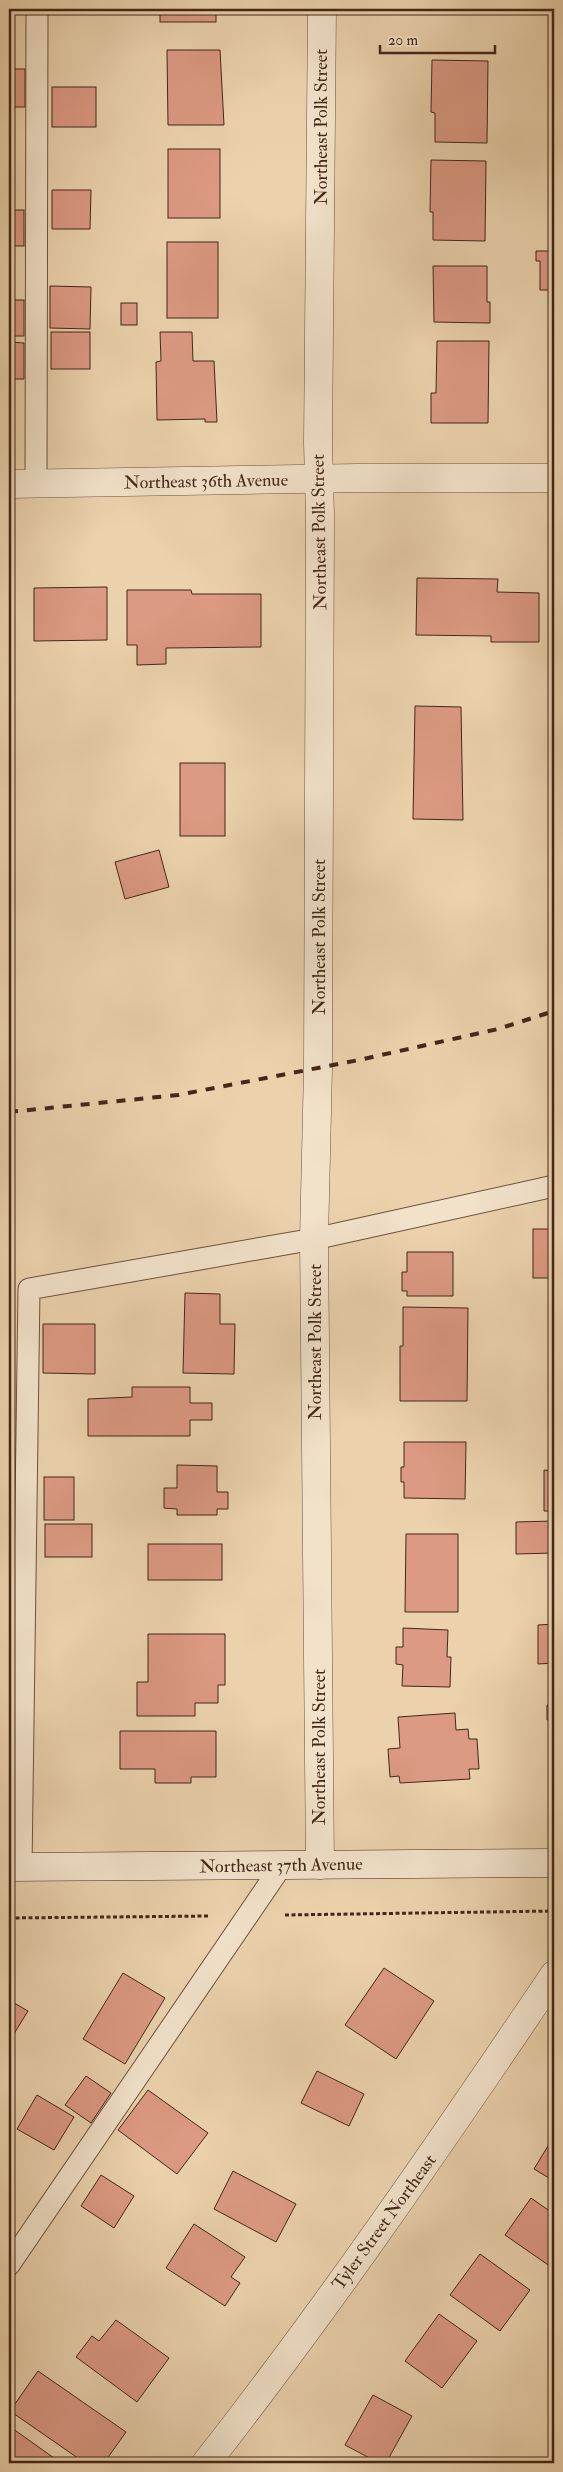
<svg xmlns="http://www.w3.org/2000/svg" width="563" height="2472" font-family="'IM FELL Double Pica',serif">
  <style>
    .building { fill: #dc9983; stroke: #432718 }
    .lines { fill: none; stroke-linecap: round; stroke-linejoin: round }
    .lane-casing { stroke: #6d523d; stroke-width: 23 }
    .street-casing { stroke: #6d523d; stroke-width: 29 }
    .secondary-casing { stroke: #432718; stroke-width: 29 }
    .path { stroke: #432718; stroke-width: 3; stroke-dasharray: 4 2.5; stroke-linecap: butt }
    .lane { stroke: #f2e2ca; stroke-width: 21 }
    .street { stroke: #f2e2ca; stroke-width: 28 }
    .secondary { stroke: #f2e2ca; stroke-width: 28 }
    .rail { stroke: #432718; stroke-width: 4; stroke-dasharray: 9 9; stroke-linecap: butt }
    .labels { text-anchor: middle; stroke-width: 5; stroke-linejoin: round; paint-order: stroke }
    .street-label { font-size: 18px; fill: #432718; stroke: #f2e2ca }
  </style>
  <rect width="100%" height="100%" fill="#ebd2ad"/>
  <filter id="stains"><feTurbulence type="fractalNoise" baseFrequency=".004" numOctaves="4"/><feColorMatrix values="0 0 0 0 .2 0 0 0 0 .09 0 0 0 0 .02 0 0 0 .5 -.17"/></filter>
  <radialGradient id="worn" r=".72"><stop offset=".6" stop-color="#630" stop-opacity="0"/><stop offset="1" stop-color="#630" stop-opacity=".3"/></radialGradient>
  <g class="building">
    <rect x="160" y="9" width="56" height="13"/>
    <path d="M 167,50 L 220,50 L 224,125 L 168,125 Z"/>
    <path d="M 432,60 L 488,61 L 487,143 L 435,142 L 435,113 L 431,112 Z"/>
    <rect x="9" y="69" width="16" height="38"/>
    <rect x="52" y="87" width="44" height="40"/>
    <rect x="168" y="149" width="52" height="69"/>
    <path d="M 431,160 L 486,161 L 485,241 L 433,240 L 433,212 L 430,212 Z"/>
    <path d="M 52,190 L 91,190 L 90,229 L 52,229 Z"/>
    <rect x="9" y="210" width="15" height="36"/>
    <rect x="167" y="242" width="51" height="76"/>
    <path d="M 536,251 L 554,251 L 554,290 L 540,290 L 540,261 L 536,261 Z"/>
    <path d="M 433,266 L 487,266 L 487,302 L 490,302 L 490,323 L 434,322 Z"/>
    <path d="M 50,286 L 91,287 L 90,329 L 50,328 Z"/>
    <rect x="9" y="300" width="15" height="36"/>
    <rect x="121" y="303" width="16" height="22"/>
    <rect x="51" y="332" width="39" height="37"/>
    <path d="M 160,332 L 192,332 L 193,361 L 214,361 L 217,422 L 205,422 L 205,419 L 157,420 L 156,362 L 161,361 Z"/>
    <path d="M 437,341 L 489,341 L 488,423 L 431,423 L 431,393 L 436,393 Z"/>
    <path d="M 9,342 L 24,343 L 24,379 L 9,379 Z"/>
    <path d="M 417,578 L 498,579 L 497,592 L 539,593 L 539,642 L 491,642 L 491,636 L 416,635 Z"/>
    <rect x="9" y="587" width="3" height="57"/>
    <path d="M 107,587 L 107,640 L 34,641 L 34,588 Z"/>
    <path d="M 127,590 L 191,590 L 192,594 L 261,594 L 261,647 L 166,648 L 166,664 L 137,665 L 137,645 L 127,645 Z"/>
    <path d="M 415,706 L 461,707 L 463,820 L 413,819 Z"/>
    <rect x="180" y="763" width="45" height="73"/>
    <path d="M 159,850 L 169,887 L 125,899 L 115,862 Z"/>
    <rect x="533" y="1229" width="21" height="49"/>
    <path d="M 407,1252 L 453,1252 L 453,1296 L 407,1296 L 407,1291 L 402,1291 L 402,1272 L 407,1272 Z"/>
    <path d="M 185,1293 L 220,1294 L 220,1324 L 235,1324 L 234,1374 L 183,1373 Z"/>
    <path d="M 403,1307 L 468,1308 L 467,1401 L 400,1401 L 400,1346 L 403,1346 Z"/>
    <path d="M 43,1324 L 95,1324 L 95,1374 L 43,1373 Z"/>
    <path d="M 132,1387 L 190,1387 L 190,1403 L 212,1403 L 212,1420 L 190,1420 L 190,1436 L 88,1436 L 88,1399 L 132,1397 Z"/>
    <path d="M 404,1442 L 466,1442 L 465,1499 L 404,1498 L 404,1482 L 401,1482 L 401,1467 L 404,1467 Z"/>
    <path d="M 177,1465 L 217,1466 L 217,1492 L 228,1492 L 228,1509 L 217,1509 L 217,1515 L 177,1515 L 177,1509 L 164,1508 L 164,1488 L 177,1488 Z"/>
    <path d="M 544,1470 L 554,1471 L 554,1511 L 544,1511 Z"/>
    <rect x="44" y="1477" width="30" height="43"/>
    <rect x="9" y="1503" width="10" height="40"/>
    <path d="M 554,1521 L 554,1553 L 516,1554 L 516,1522 Z"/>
    <rect x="45" y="1524" width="47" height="33"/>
    <path d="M 406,1534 L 458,1534 L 458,1612 L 405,1612 Z"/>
    <rect x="148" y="1544" width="74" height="36"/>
    <path d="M 554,1624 L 554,1663 L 538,1664 L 538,1625 Z"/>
    <path d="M 403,1628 L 448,1630 L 447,1657 L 451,1657 L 450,1687 L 402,1686 L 403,1665 L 396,1664 L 396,1647 L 403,1647 Z"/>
    <path d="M 148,1634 L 225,1634 L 225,1685 L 218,1685 L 218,1703 L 195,1703 L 195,1716 L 137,1716 L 137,1682 L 148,1682 Z"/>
    <path d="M 547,1705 L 554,1706 L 554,1720 L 547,1720 Z"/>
    <path d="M 455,1713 L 456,1730 L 468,1729 L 469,1739 L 477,1739 L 479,1769 L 469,1769 L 470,1779 L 400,1783 L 399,1776 L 390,1777 L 388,1749 L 400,1748 L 398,1717 Z"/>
    <path d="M 120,1731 L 216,1731 L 216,1777 L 191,1777 L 191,1783 L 155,1783 L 155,1769 L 120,1769 Z"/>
    <path d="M 384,1968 L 434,2001 L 396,2059 L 345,2025 Z"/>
    <path d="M 123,1973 L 165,1998 L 125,2064 L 83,2039 Z"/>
    <path d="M 9,2000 L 28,2011 L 9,2042 Z"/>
    <path d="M 317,2071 L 364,2094 L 349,2126 L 301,2103 Z"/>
    <path d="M 86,2076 L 111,2093 L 91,2123 L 65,2105 Z"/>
    <path d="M 148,2090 L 208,2133 L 177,2174 L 118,2130 Z"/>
    <path d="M 37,2095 L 74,2117 L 54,2150 L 17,2129 Z"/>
    <path d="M 554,2136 L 554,2181 L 534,2169 Z"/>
    <path d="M 233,2171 L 296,2204 L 276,2242 L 214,2209 Z"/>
    <path d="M 101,2175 L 134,2196 L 114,2228 L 81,2206 Z"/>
    <path d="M 531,2198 L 554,2214 L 554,2269 L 505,2235 Z"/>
    <path d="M 194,2224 L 245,2257 L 231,2277 L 240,2283 L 225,2306 L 166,2268 Z"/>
    <path d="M 480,2254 L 530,2290 L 500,2331 L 450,2295 Z"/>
    <path d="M 439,2314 L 477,2341 L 442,2388 L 405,2361 Z"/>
    <path d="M 116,2320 L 169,2358 L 137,2402 L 76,2357 L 92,2336 L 99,2341 Z"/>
    <path d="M 38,2371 L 126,2432 L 104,2463 L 85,2463 L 10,2411 Z"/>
    <path d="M 373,2395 L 412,2416 L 386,2463 L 379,2463 L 345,2445 Z"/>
    <path d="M 9,2426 L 61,2463 L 9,2463 Z"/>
  </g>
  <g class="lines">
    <g class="lane-casing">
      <g id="lane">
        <path d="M 36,484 L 37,9"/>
        <path d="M 21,1867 L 29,1289 L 314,1239 L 554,1186"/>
        <path d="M 9,2265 L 282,1865"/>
      </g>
    </g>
    <g class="street-casing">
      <g id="street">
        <path d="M 9,484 L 357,478 L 554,478"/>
        <path d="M 320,1865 L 314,1239 L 318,1069 L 320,516 L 318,443 L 322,9"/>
        <path d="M 206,2463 C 329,2306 442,2141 554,1975"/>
      </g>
    </g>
    <g class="secondary-casing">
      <path id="secondary" d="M 9,1867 L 554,1863"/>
    </g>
    <g class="path">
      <path d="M 285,1915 L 554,1911"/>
      <path d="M 9,1918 L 209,1916"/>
    </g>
    <use href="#lane" class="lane"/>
    <use href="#street" class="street"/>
    <use href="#secondary" class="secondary"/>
    <path class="rail" d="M 9,1112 L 178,1095 L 359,1060 L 498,1029 L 554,1011"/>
  </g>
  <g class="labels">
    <g class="street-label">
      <text transform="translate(321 127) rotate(-90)" y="6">Northeast Polk Street</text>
      <text transform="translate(206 481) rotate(-1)" y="6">Northeast 36th Avenue</text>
      <text transform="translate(319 532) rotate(-91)" y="6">Northeast Polk Street</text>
      <text transform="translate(319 937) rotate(-90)" y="6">Northeast Polk Street</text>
      <text transform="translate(315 1342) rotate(-90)" y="6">Northeast Polk Street</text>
      <text transform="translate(319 1747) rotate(-90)" y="6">Northeast Polk Street</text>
      <text transform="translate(281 1865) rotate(-1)" y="6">Northeast 37th Avenue</text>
      <text transform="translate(384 2222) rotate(-54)" y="6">Tyler Street Northeast</text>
    </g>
  </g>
  <rect width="563" height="2472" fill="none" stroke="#ebd2ad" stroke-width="30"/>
  <rect x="10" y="10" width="543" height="2452" fill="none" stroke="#432718" stroke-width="2.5"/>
  <rect x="15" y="15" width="533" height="2442" fill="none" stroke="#432718"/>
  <path d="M380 45v8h115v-8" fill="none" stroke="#432718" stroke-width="2.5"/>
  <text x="388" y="45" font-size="15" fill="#432718" stroke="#f2e2ca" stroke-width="4" paint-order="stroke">20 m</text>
  <rect width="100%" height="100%" filter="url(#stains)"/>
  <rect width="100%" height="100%" fill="url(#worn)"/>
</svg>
